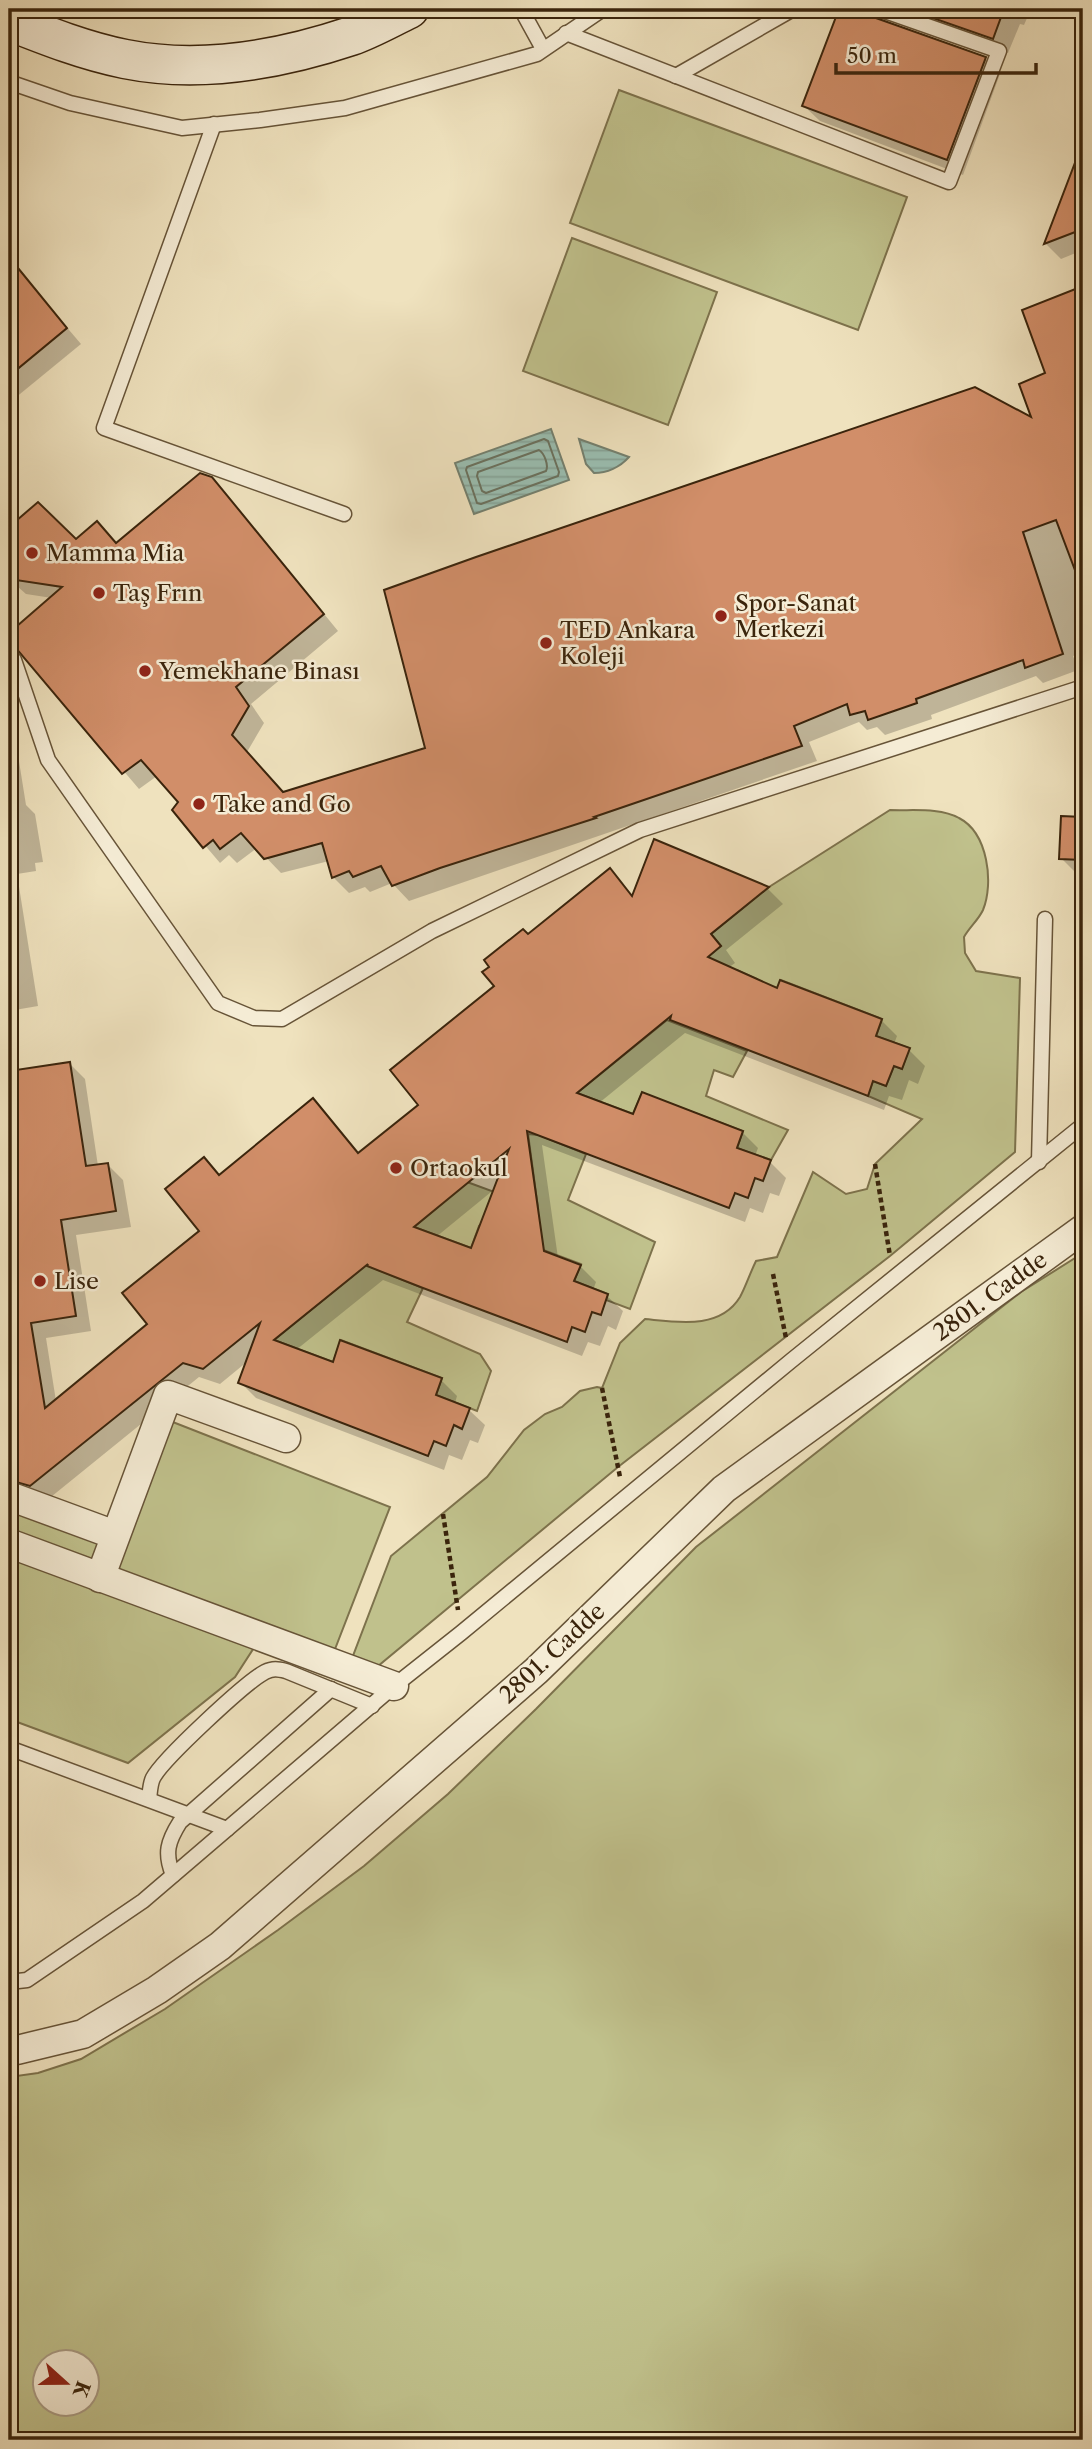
<svg xmlns="http://www.w3.org/2000/svg" width="1092" height="2449" font-family="'Libre Caslon Text',serif">
  <style>
    .grass { fill: #c0c18c; stroke: #7d724c; stroke-width: 2; fill-rule: evenodd }
    .water { fill: url(#water-rules); stroke: #74806f; stroke-width: 2 }
    .shadow { fill: #0003; fill-rule: evenodd }
    .lines { fill: none; stroke-linecap: round; stroke-linejoin: round }
    .shore { stroke: #6a715e; stroke-width: 2 }
    .building { fill: #d18e69; stroke: #3a240c; stroke-width: 2; fill-rule: evenodd }
    .lane-casing { stroke: #675438; stroke-width: 17 }
    .street-casing { stroke: #675438; stroke-width: 31 }
    .secondary-casing { stroke: #3a240c; stroke-width: 41 }
    .path { stroke: #3a240c; stroke-width: 4.5; stroke-dasharray: 5 3.5; stroke-linecap: butt }
    .lane { stroke: #f5ecd5; stroke-width: 14 }
    .street { stroke: #f5ecd5; stroke-width: 28 }
    .secondary { stroke: #f5ecd5; stroke-width: 38 }
    .poi-dot { fill: #8f2418; stroke: #f5ecd5; stroke-width: 2.5 }
    .labels { text-anchor: middle; stroke-width: 5; stroke-linejoin: round; paint-order: stroke }
    .poi-label { font-size: 23px; fill: #3a240c; stroke: #f5ecd5; text-anchor: start }
    .street-label { font-size: 23px; fill: #3a240c; stroke: #f5ecd5 }
  </style>
  <defs>
    <pattern id="water-rules" width="6" height="5" patternUnits="userSpaceOnUse" patternTransform="scale(1.75)"><rect width="6" height="5" fill="#9abeb1"/><path d="M0 2.5h6" fill="none" stroke="#85a397"/></pattern>
  </defs>
  <rect width="100%" height="100%" fill="#efe2be"/>
  <filter id="stains"><feTurbulence type="fractalNoise" baseFrequency=".00286" numOctaves="4"/><feColorMatrix values="0 0 0 0 .2 0 0 0 0 .09 0 0 0 0 .02 0 0 0 .5 -.17"/></filter>
  <radialGradient id="worn" r=".72"><stop offset=".6" stop-color="#630" stop-opacity="0"/><stop offset="1" stop-color="#630" stop-opacity=".3"/></radialGradient>
  <g class="grass">
    <path d="M 619,90 L 907,197 L 858,330 L 570,223 Z"/>
    <path d="M 572,238 L 717,292 L 668,425 L 523,371 Z"/>
    <path d="M 890,810 C 911,811 940,807 959,818 C 988,833 994,883 983,910 C 979,919 969,928 964,937 L 965,953 L 976,971 L 1020,978 L 1015,1152 L 890,1256 L 618,1467 L 366,1676 L 348,1669 L 391,1556 L 487,1477 L 524,1430 L 545,1414 L 562,1407 L 580,1391 L 597,1387 L 602,1388 L 620,1343 L 645,1319 C 677,1322 720,1330 740,1297 C 746,1286 750,1273 756,1261 L 777,1257 L 813,1172 L 846,1194 L 867,1189 L 875,1164 L 922,1119 L 868,1096 L 873,1081 L 886,1086 L 894,1066 L 902,1069 L 909,1048 L 876,1036 L 882,1019 L 781,980 L 772,1002 L 757,979 L 737,970 L 720,977 L 700,963 L 721,946 L 711,934 L 769,887 Z"/>
    <path d="M 667,1020 L 747,1051 L 733,1077 L 714,1070 L 706,1096 L 788,1130 L 771,1160 L 737,1148 L 743,1131 L 642,1093 L 633,1114 L 577,1093 Z"/>
    <path d="M 528,1134 L 539,1135 L 586,1154 L 568,1200 L 655,1242 L 630,1309 L 606,1300 L 608,1294 L 574,1281 L 581,1264 L 479,1226 L 471,1248 L 414,1227 L 467,1182 L 538,1208 Z"/>
    <path d="M 1083,1253 L 1083,2440 L 9,2440 L 9,2077 L 38,2073 L 81,2059 L 165,2009 L 278,1930 L 364,1866 L 448,1794 L 536,1709 L 696,1547 L 1021,1292 ZM 46,2362 L 88,2362 L 88,2404 L 46,2404 Z"/>
    <path d="M 366,1265 L 423,1288 L 407,1322 L 480,1354 L 491,1371 L 477,1411 L 436,1395 L 442,1378 L 341,1340 L 333,1362 L 274,1340 Z"/>
    <path d="M 160,1417 L 390,1507 L 330,1662 L 261,1637 L 235,1677 L 128,1763 L 9,1719 L 9,1496 L 115,1535 Z"/>
  </g>
  <g class="water">
    <path d="M 551,429 L 569,480 L 474,514 L 455,463 Z"/>
    <path d="M 579,439 L 629,457 C 620,467 607,473 594,473 L 586,464 Z"/>
  </g>
  <g class="shadow">
    <path d="M 840,9 L 1031,9 L 1024,25 L 1020,24 L 1008,53 L 899,15 L 893,15 L 884,23 L 985,58 L 1000,74 L 963,175 L 820,121 L 804,106 Z"/>
    <path d="M 1083,168 L 1083,250 L 1061,259 L 1046,244 L 1074,171 Z"/>
    <path d="M 12,263 L 81,344 L 9,403 L 9,265 Z"/>
    <path d="M 1083,287 L 1083,652 L 1073,656 L 1078,670 L 1043,683 L 1036,676 L 931,715 L 932,719 L 885,735 L 877,727 L 867,730 L 859,722 L 809,742 L 817,761 L 409,901 L 392,883 L 370,892 L 365,887 L 349,893 L 333,877 L 329,861 L 281,873 L 257,848 L 237,863 L 229,855 L 220,863 L 175,810 L 180,802 L 157,776 L 139,789 L 9,637 L 52,598 L 26,594 L 9,579 L 9,529 L 38,505 L 76,542 L 97,523 L 117,544 L 211,478 L 227,495 L 338,631 L 251,704 L 264,723 L 247,752 L 284,794 L 427,749 L 1035,420 L 1047,374 L 1024,311 Z"/>
    <path d="M 9,709 L 11,711 L 26,805 L 35,814 L 43,862 L 35,863 L 36,871 L 17,874 L 38,1006 L 9,1011 Z"/>
    <path d="M 1081,812 L 1083,813 L 1083,875 L 1077,874 L 1061,858 L 1081,818 Z"/>
    <path d="M 655,842 L 768,889 L 783,904 L 726,950 L 735,963 L 728,968 L 778,991 L 881,1020 L 897,1036 L 894,1044 L 909,1050 L 925,1066 L 918,1084 L 909,1080 L 902,1100 L 889,1096 L 884,1110 L 685,1033 L 599,1103 L 634,1116 L 742,1132 L 758,1148 L 755,1156 L 770,1162 L 786,1178 L 779,1196 L 770,1193 L 763,1213 L 750,1208 L 745,1222 L 542,1145 L 558,1258 L 580,1266 L 596,1282 L 593,1290 L 607,1296 L 623,1311 L 616,1330 L 608,1326 L 600,1346 L 588,1342 L 582,1356 L 383,1280 L 296,1350 L 334,1364 L 342,1342 L 441,1380 L 457,1396 L 455,1403 L 469,1410 L 485,1425 L 478,1443 L 470,1440 L 462,1460 L 449,1455 L 444,1470 L 256,1398 L 240,1382 L 248,1361 L 220,1384 L 199,1377 L 46,1501 L 9,1484 L 9,1073 L 69,1063 L 85,1079 L 98,1166 L 108,1165 L 123,1180 L 131,1227 L 76,1235 L 91,1331 L 46,1338 L 56,1401 L 150,1325 L 201,1231 L 204,1159 L 220,1175 L 313,1101 L 359,1154 L 420,1105 L 529,936 L 610,870 L 634,897 ZM 496,1188 L 472,1250 L 436,1237 Z"/>
  </g>
  <g class="lines">
    <g class="shore">
      <path d="M 544,439 L 548,441 L 559,472 L 558,476 L 481,504 L 477,503 L 466,470 L 467,467 Z"/>
      <path d="M 539,450 C 544,453 549,465 546,471 L 486,493 L 482,491 L 477,476 L 478,472 Z"/>
    </g>
  </g>
  <g class="building">
    <path d="M 839,9 L 870,9 L 871,15 L 876,18 L 986,57 L 947,160 L 802,106 Z"/>
    <path d="M 907,9 L 1004,9 L 993,39 Z"/>
    <path d="M 1081,147 L 1083,147 L 1083,229 L 1044,244 Z"/>
    <path d="M 9,257 L 67,328 L 9,376 Z"/>
    <path d="M 1083,286 L 1083,586 L 1081,586 L 1056,520 L 1023,532 L 1063,654 L 1025,668 L 1023,660 L 916,699 L 917,703 L 868,720 L 865,711 L 850,715 L 847,704 L 794,726 L 802,746 L 594,817 L 596,818 L 440,868 L 392,886 L 381,866 L 353,877 L 349,871 L 332,878 L 322,843 L 264,859 L 241,833 L 220,849 L 213,840 L 203,848 L 172,810 L 178,802 L 141,760 L 122,774 L 9,640 L 9,633 L 62,587 L 9,579 L 9,527 L 38,502 L 76,539 L 97,521 L 116,543 L 200,473 L 212,477 L 324,614 L 236,687 L 249,706 L 232,735 L 283,792 L 425,748 L 384,590 L 476,557 L 975,387 L 1031,417 L 1019,384 L 1045,373 L 1022,310 Z"/>
    <path d="M 1061,816 L 1083,817 L 1083,860 L 1059,859 Z"/>
    <path d="M 654,839 L 769,887 L 711,934 L 721,946 L 708,957 L 777,988 L 780,980 L 882,1019 L 876,1036 L 910,1048 L 902,1069 L 894,1066 L 886,1086 L 873,1081 L 868,1096 L 670,1020 L 671,1016 L 577,1093 L 633,1114 L 642,1092 L 743,1131 L 737,1148 L 771,1160 L 763,1181 L 755,1178 L 748,1198 L 735,1193 L 729,1208 L 527,1131 L 544,1251 L 581,1265 L 574,1281 L 608,1294 L 601,1315 L 592,1312 L 585,1332 L 572,1327 L 567,1342 L 423,1288 L 367,1266 L 368,1264 L 274,1340 L 333,1362 L 340,1340 L 442,1378 L 436,1395 L 470,1408 L 462,1429 L 454,1425 L 446,1446 L 434,1441 L 428,1456 L 238,1383 L 260,1323 L 203,1369 L 183,1363 L 30,1486 L 9,1480 L 9,1071 L 70,1062 L 86,1166 L 108,1163 L 116,1211 L 61,1220 L 76,1316 L 31,1323 L 45,1408 L 147,1324 L 122,1293 L 199,1231 L 165,1189 L 204,1157 L 219,1175 L 313,1098 L 358,1153 L 418,1105 L 390,1070 L 494,986 L 482,972 L 489,967 L 484,960 L 523,929 L 528,934 L 610,868 L 632,896 ZM 509,1149 L 471,1248 L 414,1227 Z"/>
  </g>
  <g class="lines">
    <g class="lane-casing">
      <g id="lane">
        <path d="M 521,9 L 543,49"/>
        <path d="M 566,33 L 949,182 L 999,51 L 879,9"/>
        <path d="M 676,76 L 793,9"/>
        <path d="M 9,82 L 70,103 L 182,128 L 260,120 L 345,108 L 537,54 L 603,9"/>
        <path d="M 214,124 L 104,428 L 344,514"/>
        <path d="M 9,654 L 14,660 L 48,760 L 218,1003 L 254,1018 L 282,1019 L 432,931 L 640,830 L 1083,687"/>
        <path d="M 1039,1162 L 1045,919"/>
        <path d="M 9,1748 L 227,1829"/>
        <path d="M 149,1799 C 150,1792 150,1784 153,1778 C 163,1759 246,1682 265,1672 C 273,1668 278,1669 286,1671 L 372,1706"/>
        <path d="M 173,1875 C 164,1853 168,1841 180,1822 L 331,1689"/>
        <path d="M 9,1982 L 27,1980 L 143,1901 L 394,1686 L 461,1633 L 792,1360 L 1083,1125"/>
      </g>
    </g>
    <g class="street-casing">
      <g id="street">
        <path d="M 9,1496 L 115,1535"/>
        <path d="M 11,1544 L 394,1686"/>
        <path d="M 100,1578 L 168,1395 L 286,1438"/>
        <path d="M 9,2050 L 17,2050 L 83,2034 L 157,1990 L 220,1946 L 536,1671 L 724,1489 L 1083,1229"/>
      </g>
    </g>
    <g class="secondary-casing">
      <path id="secondary" d="M 9,21 C 47,36 85,51 125,59 C 200,74 279,60 351,36 C 371,29 390,18 409,9"/>
    </g>
    <g class="path">
      <path d="M 875,1164 L 890,1256"/>
      <path d="M 773,1274 L 786,1338"/>
      <path d="M 1076,1345 L 1083,1350"/>
      <path d="M 602,1388 L 620,1477"/>
      <path d="M 443,1514 L 458,1610"/>
    </g>
    <use href="#lane" class="lane"/>
    <use href="#street" class="street"/>
    <use href="#secondary" class="secondary"/>
  </g>
  <g class="poi-dot">
    <circle cx="32" cy="553" r="7"/>
    <circle cx="99" cy="593" r="7"/>
    <circle cx="721" cy="616" r="7"/>
    <circle cx="546" cy="643" r="7"/>
    <circle cx="145" cy="671" r="7"/>
    <circle cx="199" cy="804" r="7"/>
    <circle cx="396" cy="1168" r="7"/>
    <circle cx="40" cy="1281" r="7"/>
  </g>
  <g class="labels">
    <g class="poi-label">
      <text x="46" y="561">Mamma Mia</text>
      <text x="113" y="601">Taş Frın</text>
      <text x="735" y="611">Spor-Sanat<tspan x="735" dy="26">Merkezi</tspan></text>
      <text x="560" y="638">TED Ankara<tspan x="560" dy="26">Koleji</tspan></text>
      <text x="159" y="679">Yemekhane Binası</text>
      <text x="213" y="812">Take and Go</text>
      <text x="410" y="1176">Ortaokul</text>
      <text x="54" y="1289">Lise</text>
    </g>
    <g class="street-label">
      <text transform="translate(990 1296) rotate(-36)" y="8">2801. Cadde</text>
      <text transform="translate(552 1653) rotate(-43)" y="8">2801. Cadde</text>
    </g>
  </g>
  <rect width="1092" height="2449" fill="none" stroke="#efe2be" stroke-width="35"/>
  <rect x="10" y="10" width="1071" height="2428" fill="none" stroke="#3a240c" stroke-width="3.5"/>
  <rect x="18" y="18" width="1057" height="2414" fill="none" stroke="#3a240c" stroke-width="2"/>
  <g transform="translate(66 2383) rotate(111)"><circle r="33" fill="#f5ecd5" stroke="#aa9c85" stroke-width="2"/>
  <path d="M0-5L12 26L0 18L-12 26Z" fill="#8f2418"/>
  <text y="-10" font-size="19" font-weight="bold" text-anchor="middle" fill="#3a240c">K</text>
  </g>
  <path d="M836 63v10h200v-10" fill="none" stroke="#3a240c" stroke-width="3.5"/>
  <text x="847" y="63" font-size="21" fill="#3a240c" stroke="#f5ecd5" stroke-width="5" paint-order="stroke">50 m</text>
  <rect width="100%" height="100%" filter="url(#stains)"/>
  <rect width="100%" height="100%" fill="url(#worn)"/>
</svg>
